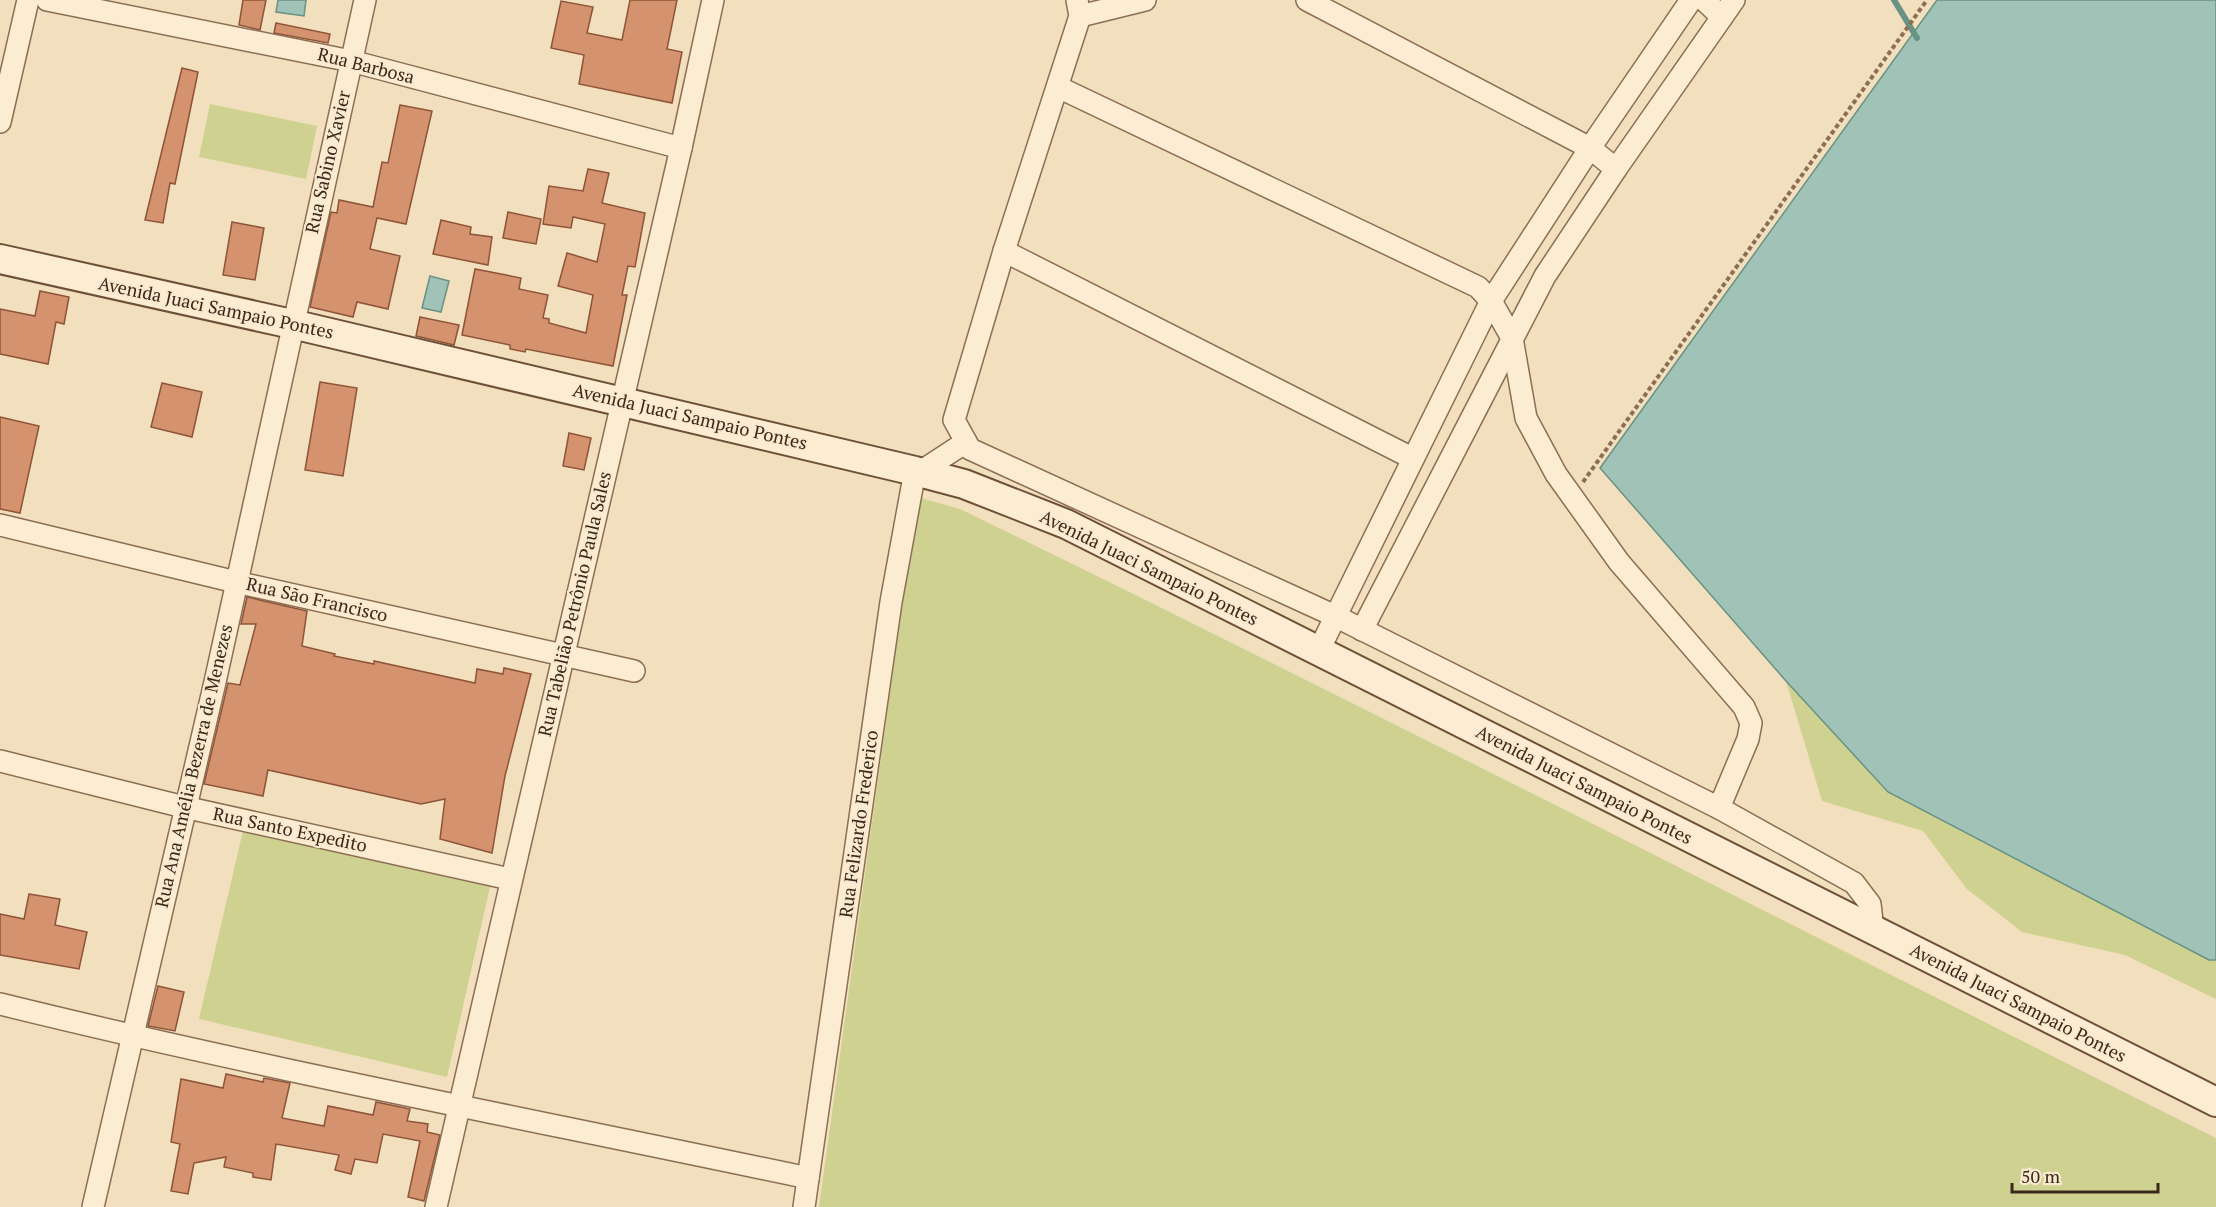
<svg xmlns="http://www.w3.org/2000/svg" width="2216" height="1207" font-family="'PT Serif',serif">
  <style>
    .green { fill: #ced190 }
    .water { fill: #a1c3b7; stroke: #689284; stroke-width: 1.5 }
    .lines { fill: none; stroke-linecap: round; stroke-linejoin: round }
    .stream { stroke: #689284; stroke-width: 6 }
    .building { fill: #d4926f; stroke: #8e5438; stroke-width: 1.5 }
    .minor-casing { stroke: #8c6e54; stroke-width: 24 }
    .secondary-casing { stroke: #6e4f38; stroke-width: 32 }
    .path { stroke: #8c6e54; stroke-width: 4; stroke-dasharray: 4.5 3; stroke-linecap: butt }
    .minor { stroke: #fcecd1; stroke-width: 21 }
    .secondary { stroke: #fcecd1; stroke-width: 28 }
    .labels { text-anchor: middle; stroke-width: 4.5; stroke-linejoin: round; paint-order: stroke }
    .street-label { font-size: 18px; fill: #3a281b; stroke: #f9e9ce }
  </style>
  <rect width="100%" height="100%" fill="#f2dfbd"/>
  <g class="green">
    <path d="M 210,104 L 317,126 L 306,179 L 199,157 Z"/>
    <path d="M 917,497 L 960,509 C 1381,714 1797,929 2216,1138 L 2216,1207 L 819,1207 Z"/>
    <path d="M 1786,681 L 1888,792 L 2209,960 L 2216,960 L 2216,999 L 2125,955 L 2022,932 L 1967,889 L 1923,831 L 1822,801 Z"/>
    <path d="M 243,831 L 490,887 L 447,1077 L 199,1019 Z"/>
  </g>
  <g class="water">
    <path d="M 278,0 L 306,0 L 304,16 L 276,12 Z"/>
    <path d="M 1937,0 L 2216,0 L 2216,960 L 2209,960 L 1888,792 L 1786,681 L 1600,468 Z"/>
    <path d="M 430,276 L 449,281 L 441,312 L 422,308 Z"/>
  </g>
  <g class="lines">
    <path class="stream" d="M 1894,0 L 1917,38"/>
  </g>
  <g class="building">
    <path d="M 243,0 L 266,0 L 260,30 L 239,25 Z"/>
    <path d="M 630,0 L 677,0 L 667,49 L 682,52 L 672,103 L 579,84 L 584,55 L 551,48 L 561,1 L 593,7 L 587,33 L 622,40 Z"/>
    <path d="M 276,23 L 330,34 L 328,43 L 274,33 Z"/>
    <path d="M 182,68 L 198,72 L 175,184 L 170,183 L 163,223 L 145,220 Z"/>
    <path d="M 400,105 L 432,111 L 406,224 L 377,218 L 370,249 L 400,256 L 388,309 L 357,302 L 353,317 L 310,307 L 331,212 L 337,213 L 339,200 L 373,207 L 382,162 L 388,163 Z"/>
    <path d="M 588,169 L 609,173 L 602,203 L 645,213 L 635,267 L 628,266 L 622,295 L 627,295 L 613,366 L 526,349 L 525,352 L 510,349 L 510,345 L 462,335 L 475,269 L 521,278 L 519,289 L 548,295 L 543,318 L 549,319 L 549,323 L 586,333 L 593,295 L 558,286 L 567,253 L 597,262 L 605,224 L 573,217 L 571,228 L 543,224 L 549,186 L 583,191 Z"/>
    <path d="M 508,212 L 541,219 L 536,244 L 503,238 Z"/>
    <path d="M 441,220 L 471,227 L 470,234 L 492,237 L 488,265 L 433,254 Z"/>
    <path d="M 232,222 L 264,228 L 255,280 L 223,275 Z"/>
    <path d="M 40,291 L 69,297 L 64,324 L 56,322 L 48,364 L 0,354 L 0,309 L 35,316 Z"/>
    <path d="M 420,317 L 459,325 L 454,345 L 416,336 Z"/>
    <path d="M 320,382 L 357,388 L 343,476 L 305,470 Z"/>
    <path d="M 162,383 L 202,392 L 192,437 L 151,427 Z"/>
    <path d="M 0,417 L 39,426 L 20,513 L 0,509 Z"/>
    <path d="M 569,433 L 591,438 L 584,470 L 563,466 Z"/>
    <path d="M 247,597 L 307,611 L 302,646 L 335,654 L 334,656 L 374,664 L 374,661 L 475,683 L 477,669 L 503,674 L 504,668 L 531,674 L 505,776 L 492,853 L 440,839 L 445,799 L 421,804 L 268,770 L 263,796 L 204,784 L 228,683 L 240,685 L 256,624 L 241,624 Z"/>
    <path d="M 29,894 L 60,899 L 55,925 L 87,932 L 79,969 L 0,955 L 0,914 L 24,919 Z"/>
    <path d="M 158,986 L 184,992 L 175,1031 L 148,1026 Z"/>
    <path d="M 226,1074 L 263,1082 L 264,1078 L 290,1083 L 282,1118 L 324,1126 L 328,1106 L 373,1115 L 376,1102 L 410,1109 L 407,1121 L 428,1124 L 427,1132 L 440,1135 L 424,1201 L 408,1197 L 420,1141 L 383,1134 L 377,1163 L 355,1159 L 351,1174 L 335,1170 L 339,1155 L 276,1144 L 271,1180 L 253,1177 L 253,1173 L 224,1167 L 226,1157 L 194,1163 L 188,1194 L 171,1191 L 180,1144 L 171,1142 L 181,1079 L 223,1088 Z"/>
  </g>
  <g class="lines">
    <g class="minor-casing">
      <g id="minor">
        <path d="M 47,0 L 351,61 L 681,148"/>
        <path d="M 1077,0 L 1080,16 L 1004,251 L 954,420 L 970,449 L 1335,616 L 1719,808 L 1854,883 L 1870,904 L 1873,930"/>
        <path d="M 1307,0 L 1590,148 L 1616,169"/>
        <path d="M 1704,0 L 1722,17"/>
        <path d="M 1080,16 L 1145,0"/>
        <path d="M 1058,87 L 1478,287 L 1491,301 L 1512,338 L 1526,418 L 1556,474 L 1619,562 L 1744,707 L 1751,723 L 1748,739 L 1719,808"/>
        <path d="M 0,122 L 28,0"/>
        <path d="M 1004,251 L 1412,458"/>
        <path d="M 920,472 L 966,442"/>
        <path d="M 0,525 L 236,582 L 634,671"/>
        <path d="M 1362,630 L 1545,276 L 1616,169 L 1734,0"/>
        <path d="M 1318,652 L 1491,301 L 1590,148 L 1691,0"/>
        <path d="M 0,761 L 184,807 L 510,879"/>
        <path d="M 0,1004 C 268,1070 539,1121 808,1178"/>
        <path d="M 93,1207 L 215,682 L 365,0"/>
        <path d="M 436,1207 L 681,148 L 713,0"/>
        <path d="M 804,1207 L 891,602 L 915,471"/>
      </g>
    </g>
    <g class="secondary-casing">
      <path id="secondary" d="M 0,259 L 292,324 L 915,471 L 964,484 L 1066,524 L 2216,1102"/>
    </g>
    <path class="path" d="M 1583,482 L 1927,0"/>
    <use href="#minor" class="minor"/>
    <use href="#secondary" class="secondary"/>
  </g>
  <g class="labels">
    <g class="street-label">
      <text transform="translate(366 66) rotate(14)" y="6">Rua Barbosa</text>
      <text transform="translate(328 162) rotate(-77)" y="6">Rua Sabino Xavier</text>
      <text transform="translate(216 308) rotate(12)" y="6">Avenida Juaci Sampaio Pontes</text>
      <text transform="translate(690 417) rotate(13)" y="6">Avenida Juaci Sampaio Pontes</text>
      <text transform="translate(1149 568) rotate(26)" y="6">Avenida Juaci Sampaio Pontes</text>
      <text transform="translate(317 600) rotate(13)" y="6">Rua São Francisco</text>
      <text transform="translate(575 604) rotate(-77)" y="6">Rua Tabelião Petrônio Paula Sales</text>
      <text transform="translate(194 766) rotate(-77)" y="6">Rua Ana Amélia Bezerra de Menezes</text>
      <text transform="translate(1584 785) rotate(27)" y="6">Avenida Juaci Sampaio Pontes</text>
      <text transform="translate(859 824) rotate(-82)" y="6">Rua Felizardo Frederico</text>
      <text transform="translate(290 830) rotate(12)" y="6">Rua Santo Expedito</text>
      <text transform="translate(2018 1003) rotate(27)" y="6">Avenida Juaci Sampaio Pontes</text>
    </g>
  </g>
  <path d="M2012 1183v9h146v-9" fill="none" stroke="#3a281b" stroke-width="3"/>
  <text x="2021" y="1183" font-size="18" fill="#3a281b" stroke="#f9e9ce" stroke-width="4.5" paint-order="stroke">50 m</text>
</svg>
